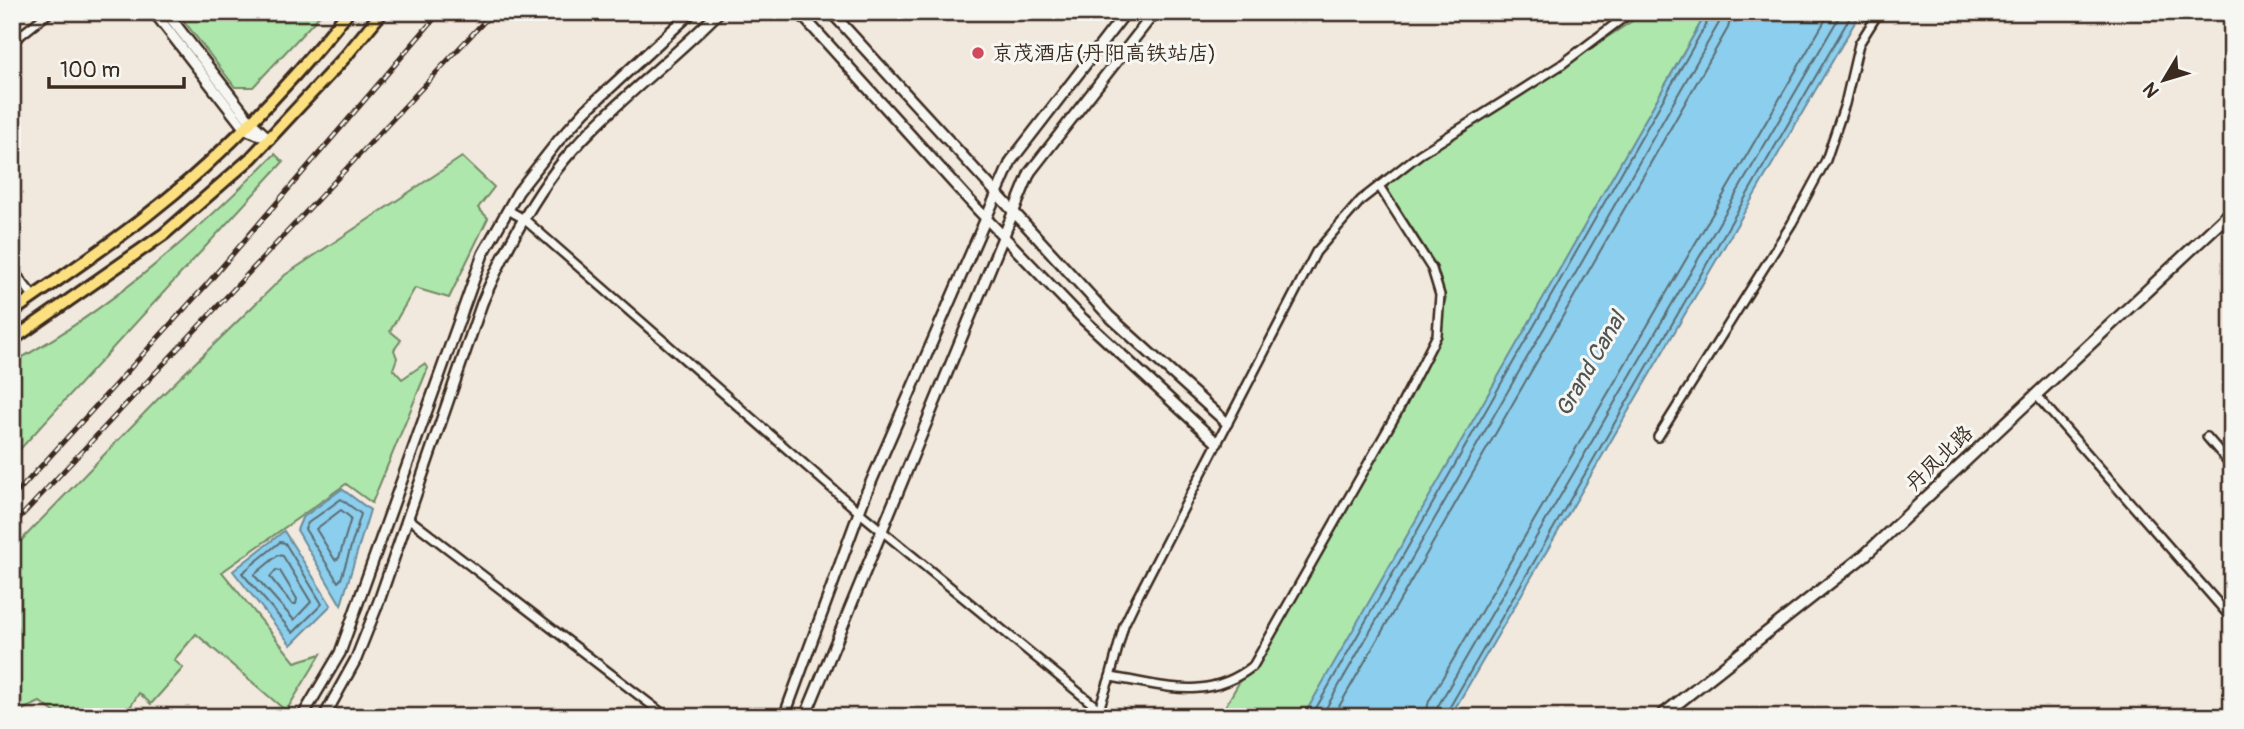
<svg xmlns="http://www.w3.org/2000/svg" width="2244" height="729" font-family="Pangolin,'LXGW WenKai TC',sans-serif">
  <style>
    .green { fill: #ade7ac; stroke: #748865; stroke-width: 2 }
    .water { fill: #8bceed; stroke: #6b8c9a; stroke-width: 2 }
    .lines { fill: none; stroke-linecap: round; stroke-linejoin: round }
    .shore { stroke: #5b6c71; stroke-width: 2 }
    .minor-casing { stroke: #3b2a1e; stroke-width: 12 }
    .tertiary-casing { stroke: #3b2a1e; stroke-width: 14 }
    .secondary-casing { stroke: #3b2a1e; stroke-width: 15 }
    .primary-casing { stroke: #3b2a1e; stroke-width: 16 }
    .minor { stroke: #f6f6f2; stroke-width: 7 }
    .tertiary { stroke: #f6f6f2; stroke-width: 9 }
    .secondary { stroke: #f6f6f2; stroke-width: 10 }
    .primary { stroke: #fce080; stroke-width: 10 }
    .rail-casing { stroke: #3b2a1e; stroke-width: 5 }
    .rail { stroke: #f6f6f2; stroke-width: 2.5; stroke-dasharray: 8; stroke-linecap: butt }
    .poi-dot { fill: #d1495b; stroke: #f6f6f2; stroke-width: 2.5 }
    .labels { text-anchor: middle; stroke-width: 6; stroke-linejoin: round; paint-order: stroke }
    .poi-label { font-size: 21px; fill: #3b2a1e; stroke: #f6f6f2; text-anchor: start }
    .street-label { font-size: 21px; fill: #3b2a1e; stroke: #f6f6f2 }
    .water-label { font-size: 23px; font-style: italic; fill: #4f5352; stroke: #f6f6f2 }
  </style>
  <rect width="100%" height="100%" fill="#f1e8de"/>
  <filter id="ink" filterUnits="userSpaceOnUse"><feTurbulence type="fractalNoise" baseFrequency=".0143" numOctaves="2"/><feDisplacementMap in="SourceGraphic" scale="14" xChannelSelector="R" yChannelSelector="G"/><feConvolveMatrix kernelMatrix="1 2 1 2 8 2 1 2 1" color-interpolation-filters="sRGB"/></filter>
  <g filter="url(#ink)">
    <g class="green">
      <path d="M 177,12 L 323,12 L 253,87 L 235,87 Z"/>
      <path d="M 1646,12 L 1707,12 L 1304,717 L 1219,717 L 1436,344 L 1441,309 L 1446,299 L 1437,267 L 1386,187 L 1423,157 Z"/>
      <path d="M 275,154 L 283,162 L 12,458 L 12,363 C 110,310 197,232 275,154 Z"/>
      <path d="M 462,157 L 494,187 L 478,208 L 488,218 L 449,298 L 415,288 L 390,331 L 401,340 L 394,350 L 397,358 L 393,369 L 402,379 L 424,364 L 428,368 L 372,503 L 346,484 L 222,572 L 295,662 L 321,654 L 286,711 L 196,634 L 174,660 L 183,668 L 151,704 L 139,693 L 124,717 L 61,717 L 40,702 L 15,713 L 12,711 L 12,550 L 156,401 L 285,275 Z"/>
    </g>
    <g class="water">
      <path d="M 1707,12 L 1861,12 L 1450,717 L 1303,717 Z"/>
      <path d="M 342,489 L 370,510 L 341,605 L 297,530 L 302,518 Z"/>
      <path d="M 284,531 L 331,605 L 291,645 L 233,571 Z"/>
    </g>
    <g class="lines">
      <g class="shore">
        <path d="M 341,499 L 361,514 L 341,579 L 338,582 L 305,529 L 308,523 Z"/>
        <path d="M 341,510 L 351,518 L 339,558 L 335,560 L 316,529 Z"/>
        <path d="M 280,542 L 285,543 L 322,604 L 293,633 L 242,573 Z"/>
        <path d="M 278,555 L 283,556 L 311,602 L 294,620 L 254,575 Z"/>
        <path d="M 276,570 L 280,571 L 297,599 L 296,604 L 292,604 L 270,577 Z"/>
        <path d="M 1311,717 L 1713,12"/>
        <path d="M 1321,717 L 1719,23 L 1722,12"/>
        <path d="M 1333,717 L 1728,28 L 1732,12"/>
        <path d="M 1425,717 L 1429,701 L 1830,12"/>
        <path d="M 1435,717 L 1438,706 L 1842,12"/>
        <path d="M 1444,717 L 1853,12"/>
      </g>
      <g class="minor-casing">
        <g id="minor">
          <path d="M 12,42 L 50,12"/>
          <path d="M 508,210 L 524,219 L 859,512 L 1100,710"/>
          <path d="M 12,269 L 34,297"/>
          <path d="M 2035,394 L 2232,619"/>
          <path d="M 1658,437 L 1792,223 L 1826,160 L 1845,104 L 1859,44 L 1879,12"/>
          <path d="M 2207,437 L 2232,466"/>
          <path d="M 408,518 L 667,717"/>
          <path d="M 1110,677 L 1124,625 L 1136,600 L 1316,252 L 1361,200 L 1379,186"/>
          <path d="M 1100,717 L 1101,703 L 1110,677 C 1164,685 1206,703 1253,666 L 1398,411 L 1437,335 L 1440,295 L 1432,269 L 1379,186 L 1420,154 L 1561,65 L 1631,12"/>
        </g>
      </g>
      <g class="tertiary-casing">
        <g id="tertiary">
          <path d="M 154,12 L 245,129 L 270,139"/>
          <path d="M 166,12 L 251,122 L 266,136"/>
          <path d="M 799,12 L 979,211 L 1083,319 L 1217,443"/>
          <path d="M 831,12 L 1109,316 L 1227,423"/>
          <path d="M 302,717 L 340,653 L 483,254 L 518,192 L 558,141 L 585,111 L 692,12"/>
          <path d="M 324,717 L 356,659 L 379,601 L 482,303 C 504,252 529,203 564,160 C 610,105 669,63 719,12"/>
          <path d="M 784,717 L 865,496 L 1011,161 L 1126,12"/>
          <path d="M 805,717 L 1030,172 L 1155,12"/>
        </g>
      </g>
      <g class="secondary-casing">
        <path id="secondary" d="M 1660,717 L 1865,555 L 2232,211"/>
      </g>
      <g class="primary-casing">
        <g id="primary">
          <path d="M 12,312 C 57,280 103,250 146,216 C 222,157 288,87 348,12"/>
          <path d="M 12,340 L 164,234 L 251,158 L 345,57 L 382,12"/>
        </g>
      </g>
      <use href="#minor" class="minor"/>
      <use href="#tertiary" class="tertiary"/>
      <use href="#secondary" class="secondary"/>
      <use href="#primary" class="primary"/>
      <g class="rail-casing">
        <g id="rail">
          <path d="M 12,498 L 208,283 L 440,12"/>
          <path d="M 12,526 L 493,12"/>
        </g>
      </g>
      <use href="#rail" class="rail"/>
    </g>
  </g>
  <circle class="poi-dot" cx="978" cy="53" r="7"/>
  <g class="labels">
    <g class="poi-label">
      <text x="992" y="60">京茂酒店(丹阳高铁站店)</text>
    </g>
    <g class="street-label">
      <text transform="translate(1939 458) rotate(-44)" y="7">丹凤北路</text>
    </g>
    <g class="water-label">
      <text transform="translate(1590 364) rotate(-60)" y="8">Grand Canal</text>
    </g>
  </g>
  <rect width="2244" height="729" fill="none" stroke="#f6f6f2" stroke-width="42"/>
  <rect x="21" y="21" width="2202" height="687" fill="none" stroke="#3b2a1e" stroke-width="2.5" filter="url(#ink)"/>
  <g transform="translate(2164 80) rotate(232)" stroke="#f6f6f2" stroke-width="5" paint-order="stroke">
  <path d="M0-5L12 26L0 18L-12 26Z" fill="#3b2a1e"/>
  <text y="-10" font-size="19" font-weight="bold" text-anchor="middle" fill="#3b2a1e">N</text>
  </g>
  <path d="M49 77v10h135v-10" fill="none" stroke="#3b2a1e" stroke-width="3.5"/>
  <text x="60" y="77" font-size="21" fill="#3b2a1e" stroke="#f6f6f2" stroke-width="5" paint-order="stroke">100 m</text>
</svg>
